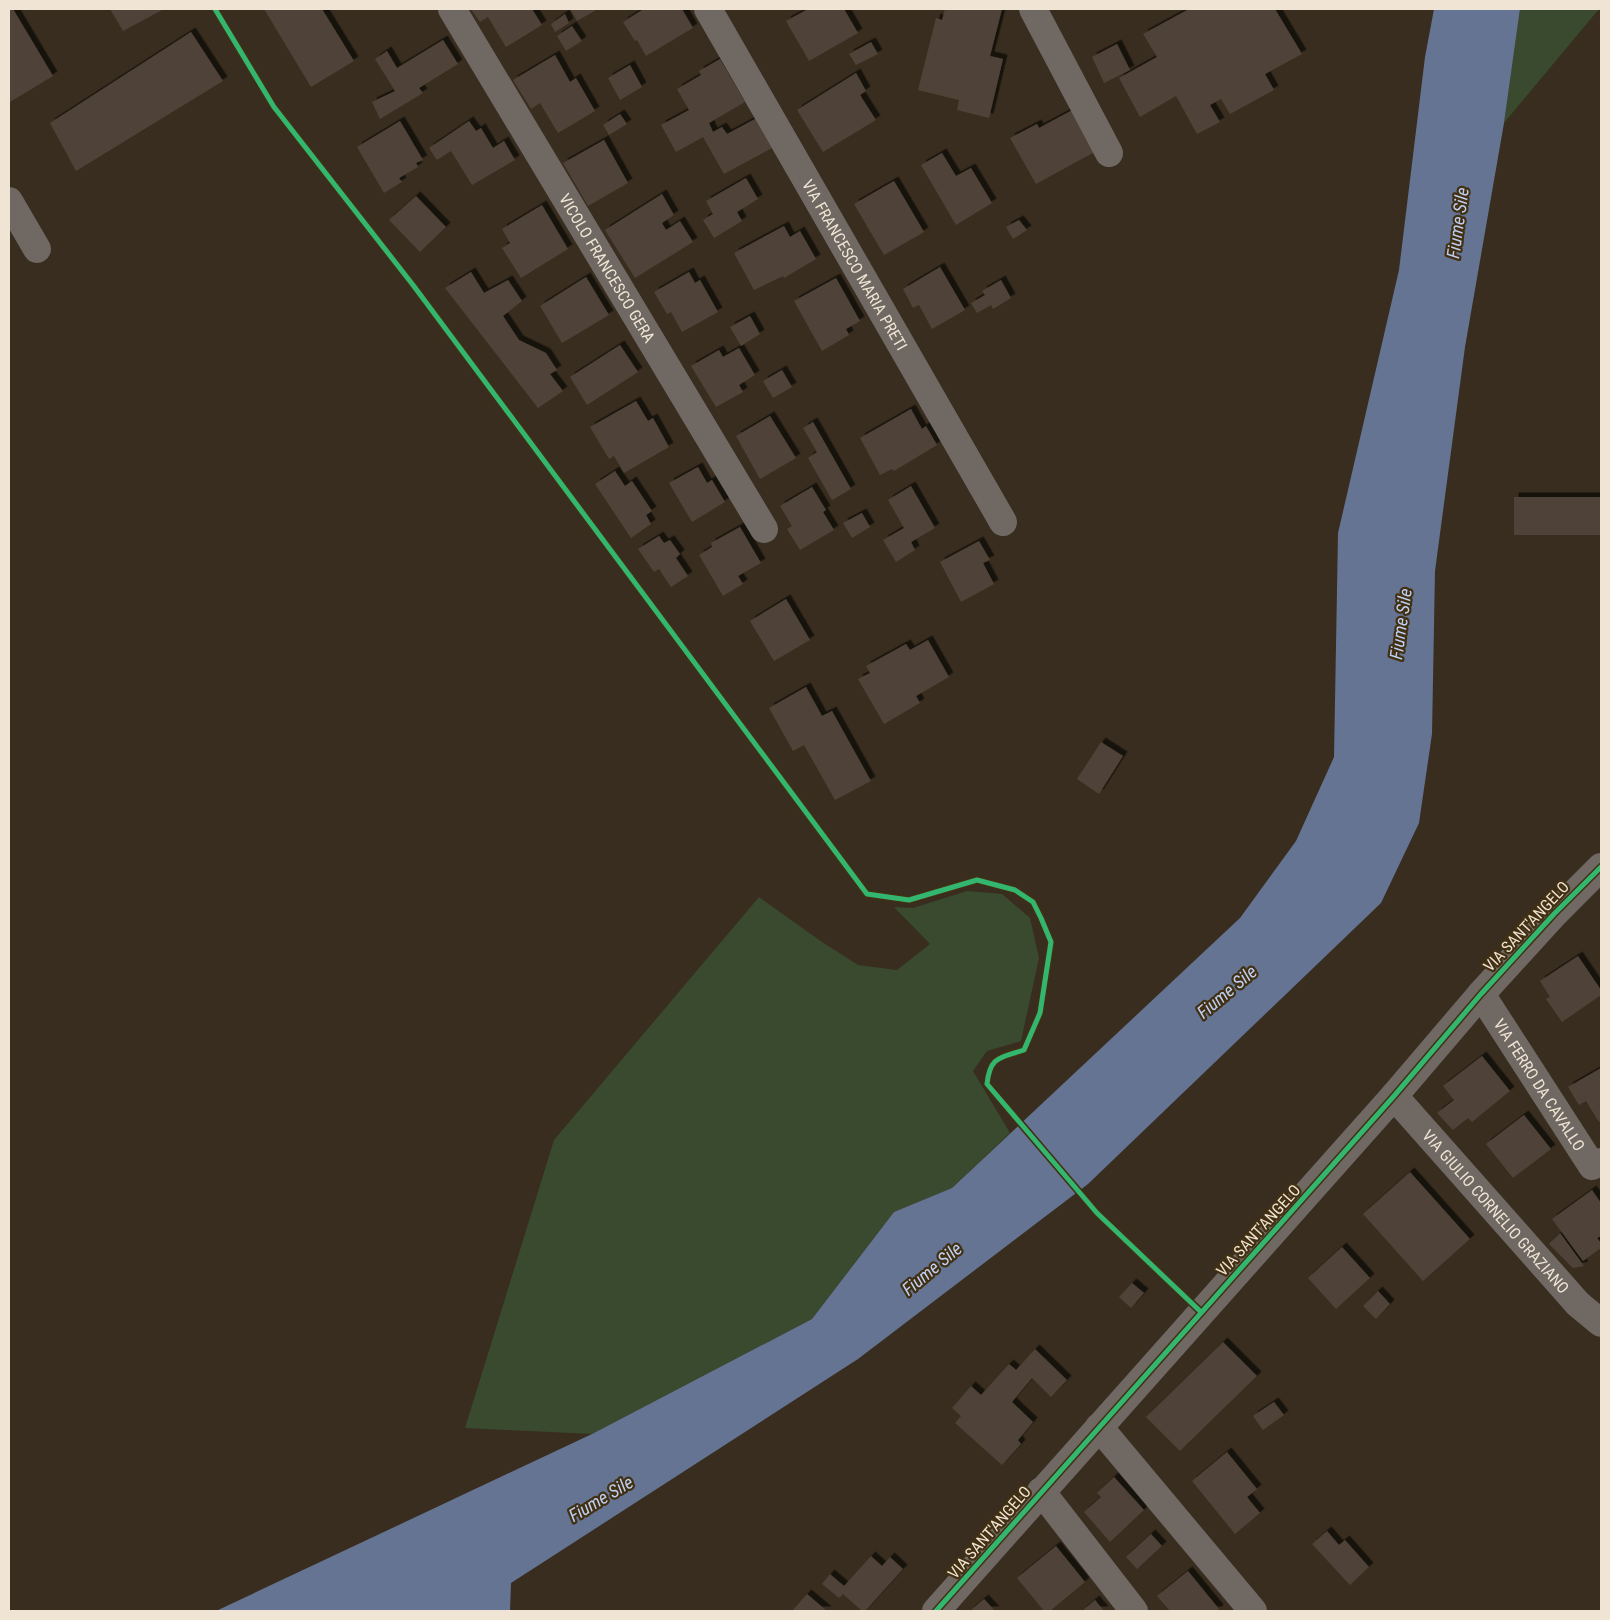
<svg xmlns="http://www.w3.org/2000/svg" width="1610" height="1620" font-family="'Roboto Condensed',sans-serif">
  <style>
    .green { fill: #3a4a2f }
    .water { fill: #657493 }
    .building { fill: #4f4337; filter: url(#shadow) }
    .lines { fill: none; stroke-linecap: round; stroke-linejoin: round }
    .minor { stroke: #6f6863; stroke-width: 28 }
    .cycleway-casing { stroke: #423013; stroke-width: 8 }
    .cycleway { stroke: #33b770; stroke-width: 5 }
    .labels { text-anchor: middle; stroke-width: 4.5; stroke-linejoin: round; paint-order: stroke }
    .street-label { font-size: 16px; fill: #f0e4d4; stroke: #423013 }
    .water-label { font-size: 18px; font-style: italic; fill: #bed0f3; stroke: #423013 }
  </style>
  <defs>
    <filter id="shadow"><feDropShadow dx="4.5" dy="-4.5" stdDeviation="0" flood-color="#0009"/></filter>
  </defs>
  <rect width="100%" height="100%" fill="#382d1e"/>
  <g class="green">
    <path d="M 1520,9 L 1599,9 L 1504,123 Z"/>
    <path d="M 967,891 L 1002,894 L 1030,918 L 1039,958 L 1021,1041 L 987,1051 L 973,1071 L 1010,1133 L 952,1188 L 894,1212 L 812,1319 L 592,1434 L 465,1428 L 554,1140 L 759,897 L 822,942 L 858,965 L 897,970 L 930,944 L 894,907 L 913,908 Z"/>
  </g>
  <path class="water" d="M 1434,9 L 1520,9 L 1504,123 L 1465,347 L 1435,571 L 1432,734 L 1419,823 L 1381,903 L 1088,1184 L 858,1359 L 511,1583 L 510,1611 L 216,1611 L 592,1434 L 812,1319 L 894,1212 L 952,1188 L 1240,918 L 1296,841 L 1334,757 L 1338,533 L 1399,270 L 1425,57 Z"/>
  <g class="building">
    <path d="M 9,9 L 13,9 L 53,76 L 10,102 L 9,99 Z"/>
    <path d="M 110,9 L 164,9 L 123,31 Z"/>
    <path d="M 264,9 L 322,9 L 354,61 L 311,87 Z"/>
    <path d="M 471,9 L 532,9 L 542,25 L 506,47 L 488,17 L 480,22 Z"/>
    <path d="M 570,9 L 598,9 L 577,21 Z"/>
    <path d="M 641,9 L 682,9 L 693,28 L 646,56 L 637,40 L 635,41 L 623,22 L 642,10 Z"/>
    <path d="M 808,9 L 844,9 L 858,33 L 809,61 L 786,21 Z"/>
    <path d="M 945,9 L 1002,9 L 990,56 L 1003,59 L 989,118 L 957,110 L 959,100 L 918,90 L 936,18 L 942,20 Z"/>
    <path d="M 1189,9 L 1275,9 L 1302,54 L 1265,74 L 1274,90 L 1230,114 L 1221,99 L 1210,105 L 1220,122 L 1197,134 L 1176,96 L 1140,117 L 1119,78 L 1157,57 L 1143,34 Z"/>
    <path d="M 565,14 L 569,23 L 555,32 L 551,24 Z"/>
    <path d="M 572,26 L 582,41 L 566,51 L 557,36 Z"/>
    <path d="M 191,32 L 223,81 L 76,171 L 50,123 Z"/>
    <path d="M 443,40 L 458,64 L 419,88 L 423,93 L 380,119 L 372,102 L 395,91 L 375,59 L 387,51 L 397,68 Z"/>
    <path d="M 871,42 L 878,54 L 856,65 L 849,54 Z"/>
    <path d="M 1117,44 L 1130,70 L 1104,83 L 1092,57 Z"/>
    <path d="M 555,55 L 570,82 L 576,78 L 595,111 L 558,133 L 540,103 L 531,109 L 513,80 Z"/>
    <path d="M 720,59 L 745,102 L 709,123 L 713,132 L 722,127 L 727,134 L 755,119 L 772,148 L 724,174 L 703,137 L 676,152 L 661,125 L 689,110 L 677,89 L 701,75 L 699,71 Z"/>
    <path d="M 630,65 L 642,87 L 620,100 L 608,78 Z"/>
    <path d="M 856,73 L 866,91 L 860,95 L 876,120 L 823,152 L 797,110 Z"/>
    <path d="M 1076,108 L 1100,149 L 1036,184 L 1010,138 L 1037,124 L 1039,128 Z"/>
    <path d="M 620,114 L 627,124 L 609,135 L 603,125 Z"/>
    <path d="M 400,121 L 423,160 L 416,163 L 418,167 L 399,178 L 402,182 L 384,193 L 357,147 Z"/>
    <path d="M 469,121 L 476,131 L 481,128 L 493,148 L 504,141 L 515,160 L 472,185 L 451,151 L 437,160 L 429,148 Z"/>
    <path d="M 604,140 L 628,183 L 588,206 L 563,163 Z"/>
    <path d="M 942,153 L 956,176 L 971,168 L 992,203 L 956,225 L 921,165 Z"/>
    <path d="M 746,178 L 758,199 L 737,212 L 742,221 L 714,238 L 703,220 L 713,214 L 706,201 Z"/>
    <path d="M 894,181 L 924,232 L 884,255 L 854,204 Z"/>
    <path d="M 662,194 L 674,215 L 662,223 L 666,230 L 680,221 L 693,242 L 635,278 L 605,230 Z"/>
    <path d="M 416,196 L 446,227 L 420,252 L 389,220 Z"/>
    <path d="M 542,205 L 568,249 L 521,278 L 502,248 L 510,243 L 502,229 Z"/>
    <path d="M 1019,220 L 1027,230 L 1013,239 L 1006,227 Z"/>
    <path d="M 784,226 L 790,237 L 800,231 L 816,259 L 784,278 L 783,276 L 754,290 L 734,253 Z"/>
    <path d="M 940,267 L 965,310 L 932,329 L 919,305 L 913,308 L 903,289 Z"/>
    <path d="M 471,272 L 484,293 L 508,280 L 522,301 L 503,316 L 519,340 L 546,353 L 557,370 L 550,374 L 563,391 L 538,408 L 445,288 Z"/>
    <path d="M 689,272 L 695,283 L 700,280 L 718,312 L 682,332 L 671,312 L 667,314 L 654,292 Z"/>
    <path d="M 586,277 L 609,315 L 562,343 L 540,306 Z"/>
    <path d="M 836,278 L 860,321 L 846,329 L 849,335 L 822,351 L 794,301 Z"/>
    <path d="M 1001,280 L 1011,298 L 993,309 L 991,305 L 977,313 L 971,303 L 985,295 L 982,291 Z"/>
    <path d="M 750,316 L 760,334 L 741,346 L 730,327 Z"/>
    <path d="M 620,345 L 638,372 L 587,405 L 570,377 Z"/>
    <path d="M 739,348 L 755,375 L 739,385 L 743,392 L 716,407 L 691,366 L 719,350 L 723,357 Z"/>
    <path d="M 782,370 L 792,387 L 773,398 L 763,381 Z"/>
    <path d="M 636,401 L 648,421 L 653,418 L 669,447 L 624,473 L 614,456 L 609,459 L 590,427 Z"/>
    <path d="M 911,409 L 922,429 L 926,426 L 937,445 L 894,471 L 892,469 L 880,475 L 860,438 Z"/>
    <path d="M 770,416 L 796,458 L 760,479 L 736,436 Z"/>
    <path d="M 813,422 L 851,489 L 832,500 L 808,458 L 817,452 L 803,428 Z"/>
    <path d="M 698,467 L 707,483 L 712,480 L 725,502 L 692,522 L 669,483 Z"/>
    <path d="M 615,471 L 625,486 L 632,481 L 652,511 L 646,515 L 651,524 L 631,538 L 595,484 Z"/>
    <path d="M 911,486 L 935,528 L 911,542 L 915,550 L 896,562 L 883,540 L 904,528 L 888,500 Z"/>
    <path d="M 812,487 L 826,510 L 823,512 L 834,530 L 800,550 L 787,529 L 792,526 L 780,506 Z"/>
    <rect x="1514" y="497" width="87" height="38"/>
    <path d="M 862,513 L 870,527 L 852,538 L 843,523 Z"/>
    <path d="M 740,527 L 761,563 L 738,576 L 743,584 L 723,596 L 699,555 L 712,547 L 711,543 Z"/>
    <path d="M 659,536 L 664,543 L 670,540 L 680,554 L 676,558 L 688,576 L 671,587 L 659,569 L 654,572 L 638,549 Z"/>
    <path d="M 979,541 L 990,560 L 983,563 L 994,584 L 961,602 L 940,562 Z"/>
    <path d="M 786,599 L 810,640 L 774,661 L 750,621 Z"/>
    <path d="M 928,640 L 949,677 L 916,696 L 920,703 L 884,724 L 858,679 L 870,673 L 866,666 L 906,644 L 910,650 Z"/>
    <path d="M 806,687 L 822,716 L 832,711 L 871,781 L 835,800 L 804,745 L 793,751 L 769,708 Z"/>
    <path d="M 1101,742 L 1123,756 L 1099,794 L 1077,779 Z"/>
    <path d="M 1578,956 L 1601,990 L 1601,995 L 1562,1022 L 1546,999 L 1550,997 L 1540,981 Z"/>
    <path d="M 1482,1056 L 1510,1091 L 1472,1122 L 1468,1118 L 1453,1130 L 1437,1113 L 1454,1100 L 1443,1086 Z"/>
    <path d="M 1601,1068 L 1601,1120 L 1599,1122 L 1586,1101 L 1579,1105 L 1568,1087 Z"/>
    <path d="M 1524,1115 L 1551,1149 L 1513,1178 L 1486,1144 Z"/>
    <path d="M 1410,1172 L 1470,1239 L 1423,1281 L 1363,1214 Z"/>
    <path d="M 1592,1190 L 1601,1203 L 1601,1236 L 1597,1238 L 1601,1243 L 1601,1248 L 1583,1261 L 1552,1219 Z"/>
    <path d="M 1560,1233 L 1584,1266 L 1573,1268 L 1549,1244 Z"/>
    <path d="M 1342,1247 L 1370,1278 L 1336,1309 L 1308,1278 Z"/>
    <path d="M 1132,1283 L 1144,1293 L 1131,1308 L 1119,1297 Z"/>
    <path d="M 1378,1291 L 1390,1304 L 1376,1319 L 1363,1306 Z"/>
    <path d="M 1223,1342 L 1257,1376 L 1180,1451 L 1146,1417 Z"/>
    <path d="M 1035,1349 L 1067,1380 L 1051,1397 L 1032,1378 L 1012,1402 L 1033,1422 L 1018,1440 L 1021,1444 L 1002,1465 L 955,1423 L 961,1416 L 952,1408 L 971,1386 L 981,1395 L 1009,1364 L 1016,1370 Z"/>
    <path d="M 1274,1402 L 1284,1415 L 1263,1430 L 1253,1416 Z"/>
    <path d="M 1227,1452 L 1257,1489 L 1247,1497 L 1260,1513 L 1235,1534 L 1192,1481 Z"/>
    <path d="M 1114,1477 L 1144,1510 L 1110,1542 L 1084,1512 L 1101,1497 L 1097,1493 Z"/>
    <path d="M 1327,1531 L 1339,1545 L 1345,1540 L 1369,1567 L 1350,1585 L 1312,1544 Z"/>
    <path d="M 1151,1534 L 1162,1546 L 1137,1569 L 1126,1557 Z"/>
    <path d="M 1056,1546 L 1085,1582 L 1050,1611 L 1044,1611 L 1017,1578 Z"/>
    <path d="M 871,1556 L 882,1566 L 890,1557 L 903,1569 L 865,1611 L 862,1611 L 843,1594 L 839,1598 L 822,1584 L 830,1574 L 844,1586 Z"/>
    <path d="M 1188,1571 L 1219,1609 L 1217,1611 L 1170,1611 L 1157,1596 Z"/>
    <path d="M 807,1594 L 827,1611 L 792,1611 Z"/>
    <path d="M 984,1599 L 995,1611 L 970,1611 Z"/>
    <path d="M 1095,1600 L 1104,1611 L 1082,1611 Z"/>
  </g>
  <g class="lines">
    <g class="minor">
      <path id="s1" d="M 452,9 L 764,529"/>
      <path id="s2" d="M 708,9 L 1003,522"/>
      <path d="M 1033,9 L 1109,153"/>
      <path d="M 9,201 L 37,249"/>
      <path id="s3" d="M 1481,994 L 1592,1166 L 1601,1162"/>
      <path id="s4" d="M 1394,1096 L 1578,1304 L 1601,1323"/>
      <path d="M 1099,1427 L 1253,1611"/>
      <path d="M 1041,1491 L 1134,1611"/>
      <path d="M 936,1611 L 1394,1096 L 1481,994 L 1554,914 L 1601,867"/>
    </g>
    <g class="cycleway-casing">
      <g id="cycleway">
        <path d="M 215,9 L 274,107 L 413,285 L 867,894 L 909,900 L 977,880 L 1015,890 L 1033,902 L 1041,918 L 1051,942 L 1040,1013 L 1024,1050 C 1000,1058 990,1056 987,1084 L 1097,1213 L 1201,1312"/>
        <path d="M 936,1611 L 1394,1096 L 1481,994 L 1554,914 L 1601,867"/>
      </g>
    </g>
    <use href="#cycleway" class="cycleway"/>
  </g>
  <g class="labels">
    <g class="street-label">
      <text dy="6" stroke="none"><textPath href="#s2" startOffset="295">VIA FRANCESCO MARIA PRETI</textPath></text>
      <text dy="6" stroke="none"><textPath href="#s1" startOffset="302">VICOLO FRANCESCO GERA</textPath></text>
      <text transform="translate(1526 926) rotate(-47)" y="6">VIA SANT'ANGELO</text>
      <text dy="6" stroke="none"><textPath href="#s3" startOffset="108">VIA FERRO DA CAVALLO</textPath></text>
      <text dy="6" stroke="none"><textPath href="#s4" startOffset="154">VIA GIULIO CORNELIO GRAZIANO</textPath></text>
      <text transform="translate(1258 1230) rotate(-48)" y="6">VIA SANT'ANGELO</text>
      <text transform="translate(989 1532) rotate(-49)" y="6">VIA SANT'ANGELO</text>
    </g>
    <g class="water-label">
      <text transform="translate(1458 223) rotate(-82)" y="6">Fiume Sile</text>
      <text transform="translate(1401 624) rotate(-82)" y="6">Fiume Sile</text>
      <text transform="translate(1227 992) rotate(-40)" y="6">Fiume Sile</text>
      <text transform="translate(932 1269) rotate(-40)" y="6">Fiume Sile</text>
      <text transform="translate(601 1499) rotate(-31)" y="6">Fiume Sile</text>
    </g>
  </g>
  <rect width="1610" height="1620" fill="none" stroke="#f0e4d4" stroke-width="20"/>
</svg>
